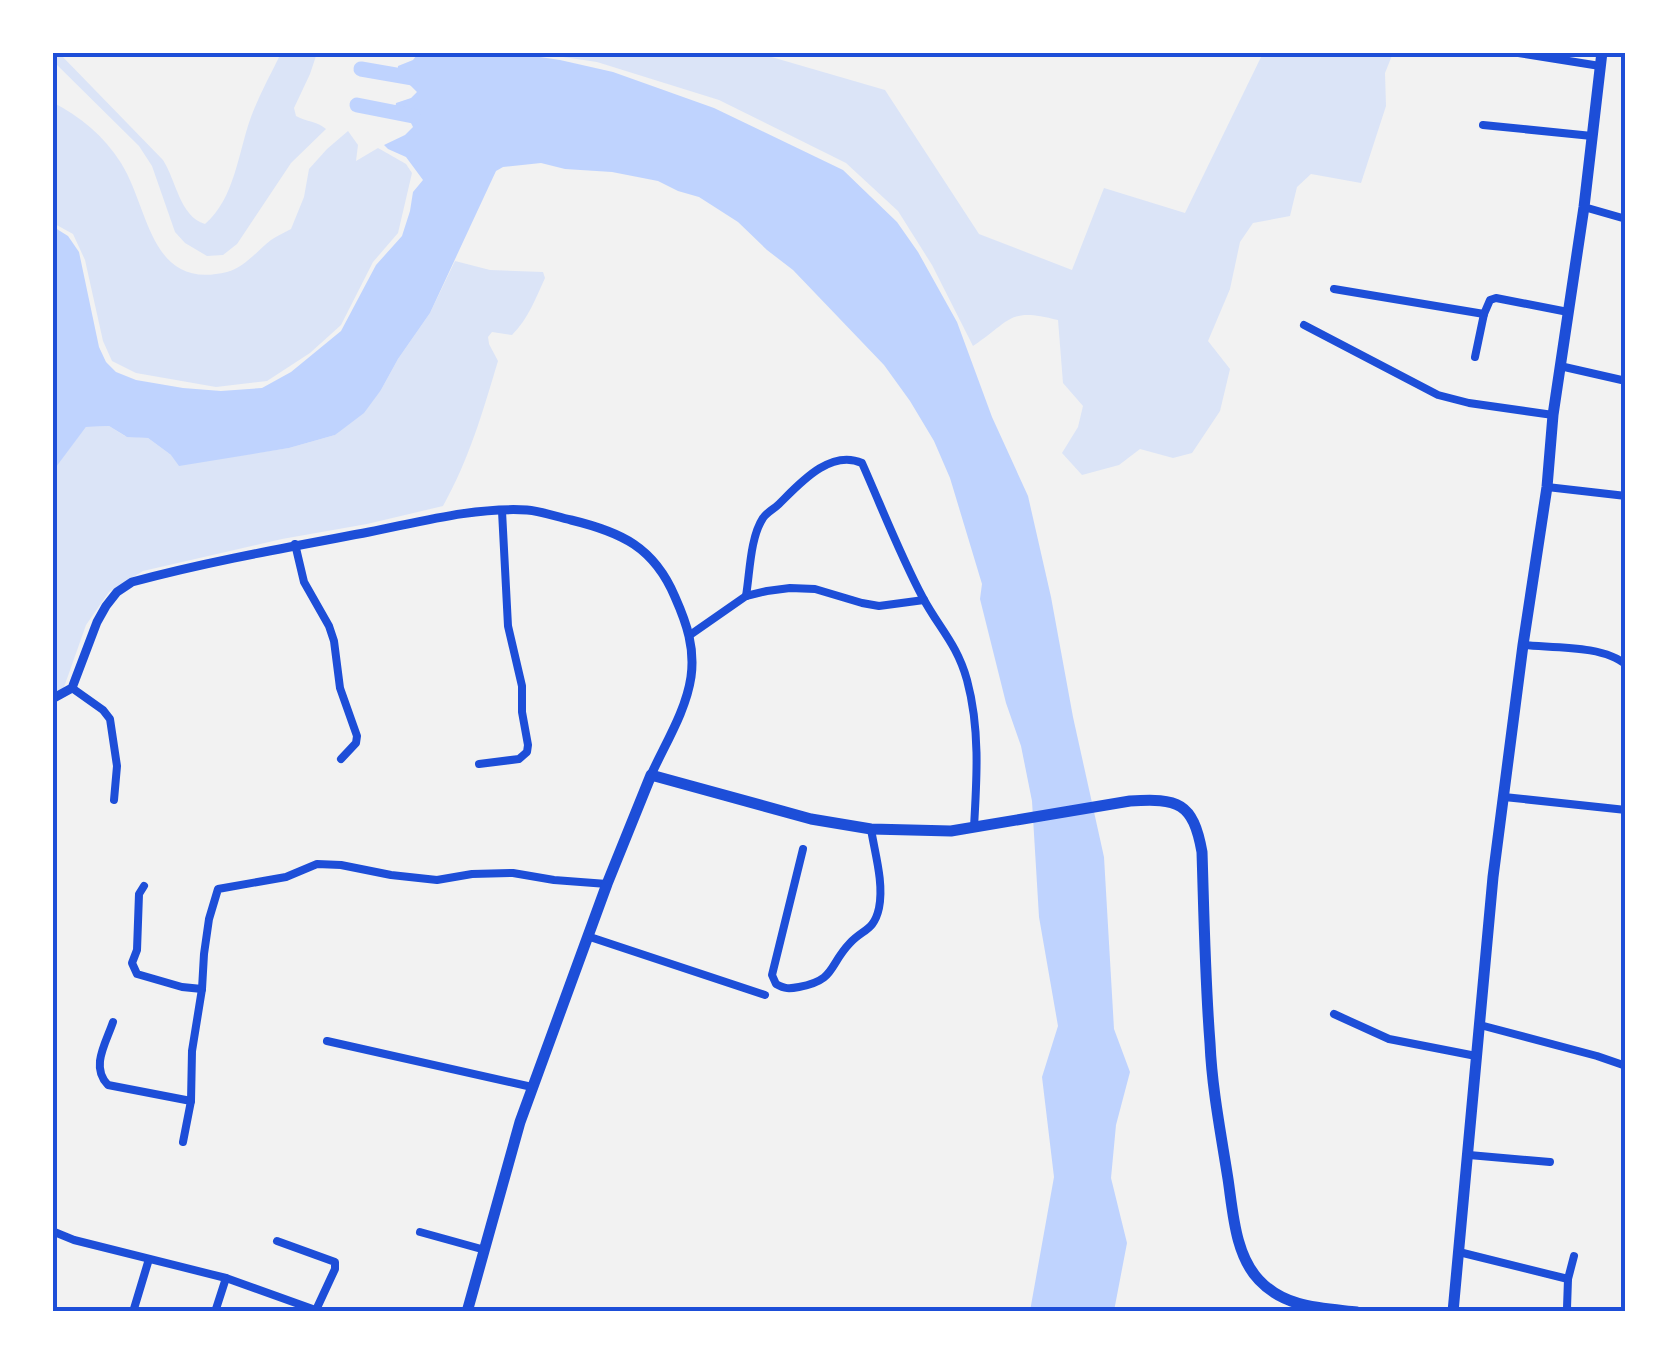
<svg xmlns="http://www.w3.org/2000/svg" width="1678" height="1364" font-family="Helvetica,sans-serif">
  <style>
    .green { fill: #dbe4f7 }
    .water { fill: #bfd3fe }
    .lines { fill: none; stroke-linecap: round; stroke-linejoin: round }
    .canal { stroke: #bfd3fe; stroke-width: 15 }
    .minor { stroke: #1d4ed8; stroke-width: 8 }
    .tertiary { stroke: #1d4ed8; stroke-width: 9 }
    .primary { stroke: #1d4ed8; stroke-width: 11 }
    .neatline { fill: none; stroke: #1d4ed8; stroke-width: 4 }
  </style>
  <rect width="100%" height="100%" fill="#f2f2f2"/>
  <g class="green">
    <path d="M 52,53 L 59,53 L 163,160 C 176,180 180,217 205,224 C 235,198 238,153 251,117 C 259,95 271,74 281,53 L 317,53 L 310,74 L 294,108 L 296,116 C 307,122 317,121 326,129 L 291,163 L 237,244 L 223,255 L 207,256 L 185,243 L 175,232 L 152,166 L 139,146 L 53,61 Z"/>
    <path d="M 536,53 L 758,53 L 885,90 L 979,234 L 1072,270 L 1104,188 L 1185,213 L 1263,53 L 1393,53 L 1385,73 L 1386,106 L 1361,183 L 1311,174 L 1297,187 L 1290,216 L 1253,223 L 1240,242 L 1230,289 L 1208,341 L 1230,369 L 1220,411 L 1192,453 L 1173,458 L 1140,449 L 1119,465 L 1082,475 L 1062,453 L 1078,427 L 1083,406 L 1063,383 L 1058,320 C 1008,307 1012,320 973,346 L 932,265 L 898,211 L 846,163 L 719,100 L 597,62 Z"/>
    <path d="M 52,102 C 81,117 104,136 121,163 C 150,209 149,291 227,272 C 245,267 257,251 271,240 C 277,236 285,232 291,229 L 304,197 L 309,169 L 327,149 L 348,131 L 358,145 L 356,161 L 378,148 L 406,164 L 412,173 L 398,233 L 373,262 L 341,325 L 310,353 L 267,381 L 216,387 L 136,373 L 112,361 L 103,341 L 85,260 L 73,234 L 53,223 Z"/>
    <path d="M 455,261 L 490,270 L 543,272 L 545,278 C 536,298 528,319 512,335 L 492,332 L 488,337 L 489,344 L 498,361 C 483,411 469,460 443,506 L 367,524 L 282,539 L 143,571 L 109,592 L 86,625 L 63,690 L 53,694 L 52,471 L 86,427 L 109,426 L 125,436 L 148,438 L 171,455 L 223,458 L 289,448 L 335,435 L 381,390 L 398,359 L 430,313 Z"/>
  </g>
  <path class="water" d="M 419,52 L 513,53 L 560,60 L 613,72 L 714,108 L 843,170 L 897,222 L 918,252 L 957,322 L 992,417 L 1028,496 L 1051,597 L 1073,717 L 1104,857 L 1114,1029 L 1130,1072 L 1116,1125 L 1111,1178 L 1127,1243 L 1114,1311 L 1030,1311 L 1054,1177 L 1042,1077 L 1058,1026 L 1039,917 L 1032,801 L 1021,746 L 1006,703 L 980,599 L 982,584 L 950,478 L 934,441 L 910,401 L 884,365 L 793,270 L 767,250 L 738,222 L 699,197 L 678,191 L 658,181 L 612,172 L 565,169 L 541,163 L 503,167 L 496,171 L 430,313 L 398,359 L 381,390 L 364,413 L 335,435 L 289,448 L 179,466 L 171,455 L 148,438 L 127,437 L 109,426 L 86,427 L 53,471 L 52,226 L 68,236 L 79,252 L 99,347 L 106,362 L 116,372 L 136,380 L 183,388 L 221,391 L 262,388 L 291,372 L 341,331 L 376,265 L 402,236 L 410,211 L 413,192 L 423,180 L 406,157 L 388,149 L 384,145 L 405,135 L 413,127 L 409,119 L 394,116 L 396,103 L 411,98 L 417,92 L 408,83 L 397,78 L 398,66 L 413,60 Z"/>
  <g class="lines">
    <g class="canal">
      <path d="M 361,69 L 413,78"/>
      <path d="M 357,105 L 413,116"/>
    </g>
    <g class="minor">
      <path d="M 1512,52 L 1600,66"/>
      <path d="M 1421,53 L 1424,52"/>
      <path d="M 1483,125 L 1592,136"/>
      <path d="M 1584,207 L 1626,219"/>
      <path d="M 1334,289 L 1484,314"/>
      <path d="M 1304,325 L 1438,395 L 1469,403 L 1553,415"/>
      <path d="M 1475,357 L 1484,314 L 1490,300 L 1496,298 L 1568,312"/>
      <path d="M 1560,366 L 1626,381"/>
      <path d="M 1547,487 L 1626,496"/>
      <path d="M 295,544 L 304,582 L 329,626 L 334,641 L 340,688 L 357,736 L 356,743 L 341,759"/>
      <path d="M 746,596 C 750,572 750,538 763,518 C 768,511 776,508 781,502 C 801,482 831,449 862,463 C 882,508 900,555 923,598 C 939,628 957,644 967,680 C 980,728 977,777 974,827"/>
      <path d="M 690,635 L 746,596 L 767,591 L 790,588 L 815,589 L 862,603 L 879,606 L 924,600"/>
      <path d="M 1523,645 C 1552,648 1604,645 1626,665"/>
      <path d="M 72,688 L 103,710 L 110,719 L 117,766 L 114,800"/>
      <path d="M 479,764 L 519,759 L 527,752 L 528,745 L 522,712 L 522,686 L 508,626 L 502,511"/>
      <path d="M 1504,797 L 1626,810"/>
      <path d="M 803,849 L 772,975 L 776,984 C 785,989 789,989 799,987 C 836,980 828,966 850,943 C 863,929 874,931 879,908 C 884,883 875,854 871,829"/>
      <path d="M 144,886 L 139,894 L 137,950 L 132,963 L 137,974 L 182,987 L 202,989"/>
      <path d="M 587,936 L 765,995"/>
      <path d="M 1334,1014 L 1389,1039 L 1476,1056"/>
      <path d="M 113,1022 C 106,1043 90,1067 108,1085 L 191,1101"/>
      <path d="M 1480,1025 L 1597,1056 L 1626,1066"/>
      <path d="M 327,1041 L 532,1087"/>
      <path d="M 183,1142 L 191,1101 L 192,1051 L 202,989 L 204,954 L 209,919 L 218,889 L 286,877 L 317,864 L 341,865 L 391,875 L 437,880 L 472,874 L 513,873 L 554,880 L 607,884"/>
      <path d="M 1469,1155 L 1550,1162"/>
      <path d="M 52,1231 L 74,1240 L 226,1278 L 321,1312"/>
      <path d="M 420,1232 L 485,1250"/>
      <path d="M 277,1241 L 335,1262 L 335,1269 L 316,1310"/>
      <path d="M 1459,1252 L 1568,1279 L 1567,1308 L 1570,1312"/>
      <path d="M 1568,1279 L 1574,1256"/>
      <path d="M 133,1312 L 149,1259"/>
      <path d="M 215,1312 L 226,1278"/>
    </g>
    <path class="tertiary" d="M 52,699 L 72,688 L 97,622 L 106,606 L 117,592 L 132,582 C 210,561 290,547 369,532 C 420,522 474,507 527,510 C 541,511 557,517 571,520 C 621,532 654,547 675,597 C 687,624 695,648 691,677 C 686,711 665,744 651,775"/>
    <g class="primary">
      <path d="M 467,1312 L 520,1122 L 607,884 L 651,775 L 811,819 L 871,829 L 951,831 L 1130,801 C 1178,798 1193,802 1202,852 C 1204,915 1205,979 1210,1043 C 1212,1089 1221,1134 1228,1179 C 1233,1212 1235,1255 1259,1280 C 1285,1308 1321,1308 1357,1312"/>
      <path d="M 1453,1312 L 1493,877 L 1523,645 L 1547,487 L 1553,415 L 1584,207 L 1602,52"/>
    </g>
  </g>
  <rect width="1678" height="1364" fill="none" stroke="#ffffff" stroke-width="110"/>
  <rect x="55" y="55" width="1568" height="1254" class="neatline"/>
</svg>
